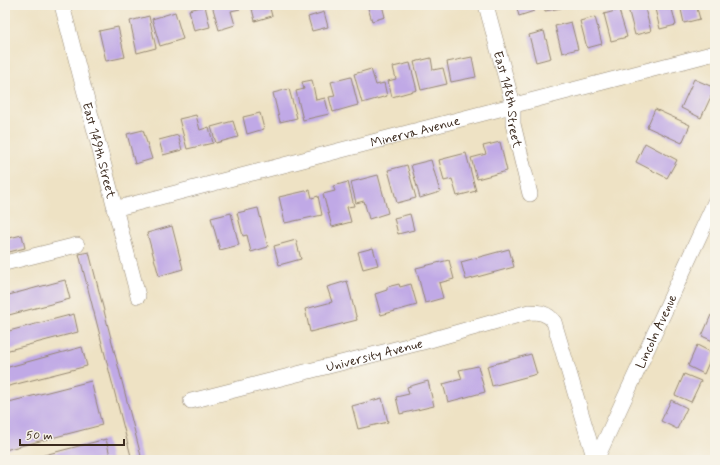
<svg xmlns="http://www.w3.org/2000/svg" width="720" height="465" font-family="Mynerve,sans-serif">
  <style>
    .building { fill: #c0a9e6 }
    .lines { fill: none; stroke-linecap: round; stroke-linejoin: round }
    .minor-casing { stroke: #948671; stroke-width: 16 }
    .minor { stroke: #fff; stroke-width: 15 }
    .labels { text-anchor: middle; stroke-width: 3; stroke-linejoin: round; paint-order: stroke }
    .street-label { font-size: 13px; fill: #3b2a1e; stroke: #f7f3e8 }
  </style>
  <rect width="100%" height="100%" fill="#f7f3e8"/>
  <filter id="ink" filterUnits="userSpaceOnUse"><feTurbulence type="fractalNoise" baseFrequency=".025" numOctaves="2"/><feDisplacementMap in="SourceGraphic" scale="8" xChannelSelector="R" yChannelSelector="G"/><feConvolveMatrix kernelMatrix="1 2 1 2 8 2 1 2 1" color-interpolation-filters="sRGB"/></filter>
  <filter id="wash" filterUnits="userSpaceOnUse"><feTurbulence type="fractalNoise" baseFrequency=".012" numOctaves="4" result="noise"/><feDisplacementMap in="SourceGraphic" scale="16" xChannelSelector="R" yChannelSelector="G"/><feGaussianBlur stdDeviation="0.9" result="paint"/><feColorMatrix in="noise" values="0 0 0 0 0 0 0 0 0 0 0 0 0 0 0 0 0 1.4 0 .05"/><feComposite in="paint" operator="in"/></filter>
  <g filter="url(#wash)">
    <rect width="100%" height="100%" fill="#eee2c4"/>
    <g id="blocks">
      <g class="building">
        <path d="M 212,5 L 239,5 L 240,9 L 231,11 L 235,25 L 219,30 Z"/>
        <path d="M 251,5 L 269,5 L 272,16 L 255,21 Z"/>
        <path d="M 367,5 L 382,5 L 385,17 L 372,21 Z"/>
        <path d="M 516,5 L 533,5 L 534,11 L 519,16 Z"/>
        <path d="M 544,5 L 560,5 L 561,8 L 545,11 Z"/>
        <path d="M 640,5 L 644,5 L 651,31 L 635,35 L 628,8 Z"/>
        <path d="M 654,5 L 671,5 L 676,25 L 660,29 Z"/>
        <path d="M 680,5 L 696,5 L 700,19 L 684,23 Z"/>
        <path d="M 205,6 L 210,27 L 194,31 L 189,10 Z"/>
        <path d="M 619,10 L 627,37 L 611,41 L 604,14 Z"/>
        <path d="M 175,12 L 183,39 L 160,46 L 152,19 Z"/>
        <path d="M 324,12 L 328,27 L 312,31 L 308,17 Z"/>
        <path d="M 149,16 L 156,48 L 137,53 L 130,21 Z"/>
        <path d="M 595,17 L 602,44 L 587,48 L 580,21 Z"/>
        <path d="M 571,22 L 578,49 L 562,53 L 555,26 Z"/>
        <path d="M 118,27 L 125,57 L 106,61 L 99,31 Z"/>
        <path d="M 544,31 L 551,58 L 536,62 L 529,35 Z"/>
        <path d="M 472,57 L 476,77 L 451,82 L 447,62 Z"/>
        <path d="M 431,58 L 433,70 L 443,68 L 447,84 L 421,90 L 414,62 Z"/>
        <path d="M 410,63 L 417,90 L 392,97 L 388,81 L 396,79 L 393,67 Z"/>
        <path d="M 371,69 L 376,85 L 384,83 L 387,96 L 362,103 L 354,74 Z"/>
        <path d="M 351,77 L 358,105 L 333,112 L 329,97 L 335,96 L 331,82 Z"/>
        <path d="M 694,79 L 715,88 L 701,118 L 681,108 Z"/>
        <path d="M 312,80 L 316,100 L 325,98 L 329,114 L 303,120 L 296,91 L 304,89 L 302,82 Z"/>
        <path d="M 289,89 L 297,118 L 280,122 L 273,93 Z"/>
        <path d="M 655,109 L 690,125 L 682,143 L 647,127 Z"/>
        <path d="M 260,113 L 264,129 L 247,134 L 243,117 Z"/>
        <path d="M 196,115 L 200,130 L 209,127 L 213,143 L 187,149 L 179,119 Z"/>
        <path d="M 233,121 L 238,137 L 216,143 L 211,127 Z"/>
        <path d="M 143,130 L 152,159 L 135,164 L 127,134 Z"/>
        <path d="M 178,135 L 182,150 L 163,155 L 159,140 Z"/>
        <path d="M 500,142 L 507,171 L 477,179 L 471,158 L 486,154 L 483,146 Z"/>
        <path d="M 645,143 L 677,160 L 667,178 L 636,162 Z"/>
        <path d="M 466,153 L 476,191 L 457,196 L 452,179 L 444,181 L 439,160 Z"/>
        <path d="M 431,160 L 440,192 L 420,198 L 411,165 Z"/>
        <path d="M 407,165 L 416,198 L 397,203 L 388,170 Z"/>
        <path d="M 378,175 L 388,213 L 369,219 L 364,201 L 356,203 L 351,182 Z"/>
        <path d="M 348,182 L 354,206 L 347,207 L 351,222 L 332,227 L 323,194 L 335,191 L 333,186 Z"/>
        <path d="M 310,190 L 312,198 L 318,196 L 322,215 L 285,223 L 279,197 Z"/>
        <path d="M 258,208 L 268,247 L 251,252 L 247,235 L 243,236 L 237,213 Z"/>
        <path d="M 231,213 L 239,245 L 220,250 L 211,218 Z"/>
        <path d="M 410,214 L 414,230 L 398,234 L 394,218 Z"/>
        <path d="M 172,226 L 183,269 L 159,276 L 147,233 Z"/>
        <path d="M 22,235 L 25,248 L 5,253 L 5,239 Z"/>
        <path d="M 296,240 L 301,259 L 279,265 L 274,246 Z"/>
        <path d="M 373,248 L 378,265 L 363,269 L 358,252 Z"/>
        <path d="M 509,249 L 514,267 L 466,280 L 461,262 Z"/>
        <path d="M 89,252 L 142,460 L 132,460 L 79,254 Z"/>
        <path d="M 449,260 L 454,279 L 439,283 L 443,298 L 425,303 L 416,268 Z"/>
        <path d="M 65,280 L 70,299 L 5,316 L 5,296 Z"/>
        <path d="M 347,281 L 357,320 L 310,332 L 305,309 L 332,302 L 327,287 Z"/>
        <path d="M 399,284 L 400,287 L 411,284 L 417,305 L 381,315 L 375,294 L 387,290 L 387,287 Z"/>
        <path d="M 74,314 L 78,332 L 5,351 L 5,332 Z"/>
        <path d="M 711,315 L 715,317 L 715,342 L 702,336 Z"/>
        <path d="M 697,345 L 713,353 L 704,374 L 688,366 Z"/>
        <path d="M 82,347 L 87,366 L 5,387 L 5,368 Z"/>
        <path d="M 531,354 L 537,374 L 492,386 L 487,366 Z"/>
        <path d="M 478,366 L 485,392 L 448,402 L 443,384 L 462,379 L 459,370 Z"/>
        <path d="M 684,374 L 701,381 L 691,402 L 675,395 Z"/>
        <path d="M 91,381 L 102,425 L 5,450 L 5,403 Z"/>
        <path d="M 428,381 L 434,406 L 400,414 L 396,397 L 409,394 L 407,387 Z"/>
        <path d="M 382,398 L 388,422 L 358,429 L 352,406 Z"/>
        <path d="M 671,400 L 687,408 L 677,429 L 661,421 Z"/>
        <path d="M 106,439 L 111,460 L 29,460 L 29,459 Z"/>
      </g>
    </g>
  </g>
  <g filter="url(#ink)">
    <use href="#blocks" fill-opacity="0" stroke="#948671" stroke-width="1"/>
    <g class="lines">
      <g class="minor-casing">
        <g id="minor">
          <path id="s1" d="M 62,5 L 138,296"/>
          <path id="s2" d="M 486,5 L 513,105 L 513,124 L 530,194"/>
          <path id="s3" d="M 114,209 L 715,53"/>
          <path d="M 5,263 L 77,245"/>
          <path id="s4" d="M 191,401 L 423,342 L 529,312 C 539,312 548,313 554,322 L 595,460"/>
          <path id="s5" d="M 596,460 L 715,202"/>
        </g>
      </g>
      <use href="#minor" class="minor"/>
    </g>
  </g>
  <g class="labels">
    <g class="street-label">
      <text dy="5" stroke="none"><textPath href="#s2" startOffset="97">East 148th Street</textPath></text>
      <text dy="5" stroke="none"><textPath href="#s3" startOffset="311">Minerva Avenue</textPath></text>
      <text dy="5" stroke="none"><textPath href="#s1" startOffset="150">East 149th Street</textPath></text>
      <text dy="5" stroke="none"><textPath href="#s5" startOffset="142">Lincoln Avenue</textPath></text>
      <text dy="5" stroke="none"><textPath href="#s4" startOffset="189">University Avenue</textPath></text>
    </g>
  </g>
  <rect width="720" height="465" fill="none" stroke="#f7f3e8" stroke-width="20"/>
  <path d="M20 439v6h104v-6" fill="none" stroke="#3b2a1e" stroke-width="2"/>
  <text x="26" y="439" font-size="12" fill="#3b2a1e" stroke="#f7f3e8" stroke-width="3" paint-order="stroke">50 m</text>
</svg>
